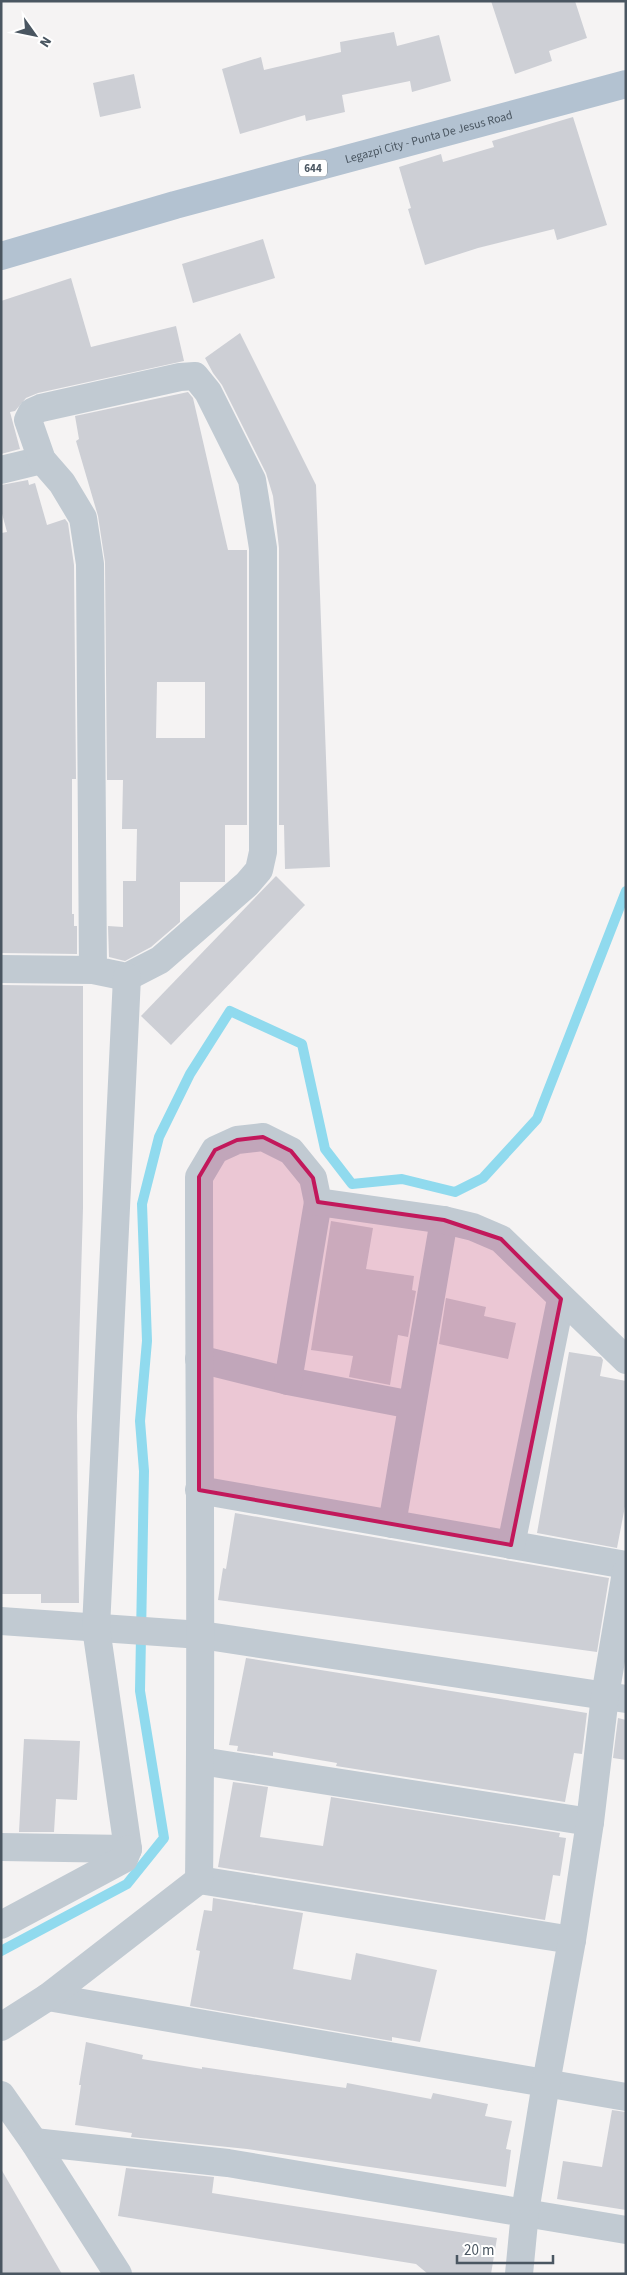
<svg xmlns="http://www.w3.org/2000/svg" width="627" height="2275" font-family="'Source Sans 3',sans-serif">
  <style>
    .lines { fill: none; stroke-linecap: round; stroke-linejoin: round }
    .stream { stroke: #90daee; stroke-width: 10 }
    .building { fill: #cdcfd5; fill-rule: evenodd }
    .minor { stroke: #c1cad2; stroke-width: 28 }
    .primary { stroke: #b3c2d1; stroke-width: 28 }
    .marked { fill: #c2185b; fill-opacity: 0.2; stroke: #c2185b; stroke-width: 4; stroke-linejoin: round }
    .labels { text-anchor: middle; stroke-width: 5; stroke-linejoin: round; paint-order: stroke }
    .shield { fill: #fff; stroke: #808990; stroke-width: 1 }
    .shield-label { font-size: 11px; font-weight: bold; fill: #4a5661 }
    .street-label { font-size: 12px; fill: #4a5661; stroke: #fff }
  </style>
  <rect width="100%" height="100%" fill="#f5f3f3"/>
  <g class="lines">
    <path class="stream" d="M 1,1951 L 127,1884 L 164,1838 L 140,1691 L 144,1471 L 140,1421 L 147,1341 L 142,1204 L 159,1137 L 190,1074 L 230,1011 L 302,1044 L 325,1149 L 352,1184 L 402,1179 L 455,1192 L 483,1178 L 537,1119 L 626,891"/>
  </g>
  <g class="building">
    <path d="M 491,1 L 575,1 L 587,38 L 549,51 L 552,61 L 515,74 Z"/>
    <path d="M 394,32 L 397,46 L 439,35 L 451,81 L 412,92 L 410,81 L 342,95 L 345,112 L 306,121 L 305,115 L 240,134 L 222,69 L 261,57 L 264,70 L 341,52 L 340,42 Z"/>
    <path d="M 134,74 L 141,108 L 100,117 L 93,83 Z"/>
    <path d="M 573,117 L 607,225 L 557,240 L 554,229 L 478,248 L 425,265 L 408,209 L 411,208 L 399,167 L 441,154 L 443,162 L 494,147 L 492,141 Z"/>
    <path d="M 263,239 L 275,278 L 193,303 L 182,264 Z"/>
    <path d="M 71,278 L 91,347 L 176,326 L 184,361 L 38,393 L 26,398 L 15,411 L 10,412 L 20,449 L 1,454 L 1,301 Z"/>
    <path d="M 240,333 L 316,485 L 330,867 L 285,869 L 284,825 L 279,825 L 279,548 L 273,496 L 266,473 L 222,385 L 213,373 L 205,358 Z"/>
    <path d="M 188,392 L 193,398 L 228,550 L 247,550 L 247,825 L 225,825 L 225,882 L 180,882 L 180,922 L 151,947 L 125,961 L 109,957 L 108,926 L 123,927 L 123,881 L 136,881 L 137,829 L 122,829 L 123,780 L 107,780 L 105,562 L 98,516 L 76,441 L 79,439 L 75,416 ZM 157,682 L 205,682 L 205,738 L 156,738 Z"/>
    <path d="M 28,480 L 29,485 L 35,483 L 47,525 L 65,519 L 68,523 L 74,565 L 76,779 L 72,779 L 72,914 L 74,914 L 74,926 L 77,926 L 77,954 L 1,953 L 1,533 L 7,532 L 1,510 L 1,485 Z"/>
    <path d="M 276,876 L 305,905 L 171,1045 L 141,1016 Z"/>
    <path d="M 1,985 L 83,986 L 83,1208 L 77,1416 L 79,1603 L 41,1603 L 41,1594 L 1,1594 Z"/>
    <path d="M 331,1221 L 373,1228 L 366,1269 L 414,1276 L 412,1290 L 416,1291 L 408,1337 L 398,1335 L 390,1385 L 349,1377 L 353,1356 L 311,1350 Z"/>
    <path d="M 446,1298 L 486,1307 L 484,1316 L 516,1323 L 508,1359 L 439,1344 Z"/>
    <path d="M 569,1352 L 601,1357 L 603,1360 L 600,1376 L 626,1381 L 626,1501 L 617,1548 L 537,1533 Z"/>
    <path d="M 235,1513 L 609,1578 L 597,1652 L 218,1600 L 223,1568 L 226,1569 Z"/>
    <path d="M 246,1658 L 587,1713 L 582,1754 L 574,1753 L 565,1802 L 336,1766 L 337,1763 L 273,1752 L 273,1756 L 237,1751 L 238,1746 L 229,1745 Z"/>
    <path d="M 618,1718 L 626,1720 L 626,1760 L 613,1758 Z"/>
    <path d="M 24,1739 L 80,1741 L 77,1800 L 56,1799 L 54,1832 L 19,1832 Z"/>
    <path d="M 233,1782 L 268,1787 L 260,1837 L 323,1846 L 331,1797 L 560,1833 L 559,1837 L 566,1838 L 560,1876 L 553,1875 L 545,1920 L 218,1867 Z"/>
    <path d="M 213,1898 L 303,1913 L 293,1969 L 351,1980 L 356,1953 L 437,1970 L 420,2042 L 392,2037 L 392,2041 L 190,2006 L 200,1951 L 196,1950 L 204,1910 L 212,1911 Z"/>
    <path d="M 86,2042 L 143,2055 L 142,2059 L 202,2069 L 202,2067 L 346,2088 L 347,2083 L 431,2099 L 433,2093 L 488,2104 L 485,2116 L 512,2121 L 506,2149 L 511,2150 L 506,2187 L 247,2149 L 131,2137 L 132,2133 L 75,2125 L 81,2085 L 79,2085 Z"/>
    <path d="M 612,2110 L 626,2112 L 626,2210 L 557,2199 L 563,2161 L 602,2167 Z"/>
    <path d="M 126,2168 L 214,2177 L 212,2193 L 497,2238 L 491,2274 L 428,2274 L 416,2264 L 118,2216 Z"/>
    <path d="M 1,2169 L 62,2274 L 1,2274 Z"/>
  </g>
  <g class="lines">
    <g class="minor">
      <path d="M 1,470 L 42,460"/>
      <path d="M 1,969 L 93,970 L 127,977 L 160,960 L 247,884 L 259,870 L 263,852 L 263,548 L 252,480 L 208,392 L 195,376 L 180,377 L 41,408 L 32,412 L 28,420 L 42,460 L 62,483 L 83,518 L 90,564 L 93,970"/>
      <path d="M 199,1359 L 288,1381 L 412,1405"/>
      <path d="M 288,1381 L 318,1202"/>
      <path d="M 199,1490 L 626,1565"/>
      <path d="M 392,1524 L 444,1220"/>
      <path d="M 511,1545 L 561,1299"/>
      <path d="M 1,1621 L 201,1635 L 626,1699"/>
      <path d="M 201,1761 L 590,1822"/>
      <path d="M 1,1847 L 128,1849 L 96,1628 L 127,977"/>
      <path d="M 199,1880 L 572,1940"/>
      <path d="M 1,1925 L 124,1859 L 128,1849"/>
      <path d="M 48,1997 L 626,2097"/>
      <path d="M 1,2027 L 48,1997 L 199,1880 C 202,1646 199,1411 199,1177 L 215,1150 L 237,1140 L 263,1137 L 291,1151 L 313,1178 L 318,1202 L 444,1220 L 473,1227 L 501,1239 L 626,1360"/>
      <path d="M 1,2095 L 34,2142 L 118,2274"/>
      <path d="M 34,2142 L 228,2163 L 626,2230"/>
      <path d="M 519,2274 L 525,2212 L 546,2083 L 572,1940 L 590,1822 L 605,1696 L 626,1572"/>
    </g>
    <path class="primary" id="s1" d="M 1,256 L 175,205 L 626,84"/>
  </g>
  <path class="marked" d="M 263,1137 L 291,1151 L 313,1178 L 318,1202 L 444,1220 L 501,1239 L 561,1299 L 511,1545 L 199,1490 L 199,1177 L 215,1150 L 237,1140 Z"/>
  <g class="labels">
    <rect class="shield" x="299" y="159.5" width="28" height="17" rx="4"/>
    <g class="shield-label">
      <text x="313" y="172">644</text>
    </g>
    <g class="street-label">
      <text dy="4" stroke="none"><textPath href="#s1" startOffset="444">Legazpi City - Punta De Jesus Road</textPath></text>
    </g>
  </g>
  <rect width="627" height="2275" fill="none" stroke="#4a5661" stroke-width="5"/>
  <g transform="translate(35 35) rotate(123)" stroke="#ffffff" stroke-width="4" paint-order="stroke">
  <path d="M0-4L9 19L0 12L-9 19Z" fill="#4a5661"/>
  <text y="-8" font-size="14" font-weight="bold" text-anchor="middle" fill="#4a5661">N</text>
  </g>
  <path d="M457 2255v8h96v-8" fill="none" stroke="#4a5661" stroke-width="2.5"/>
  <text x="464" y="2255" font-size="15" fill="#4a5661" stroke="#ffffff" stroke-width="4" paint-order="stroke">20 m</text>
</svg>
